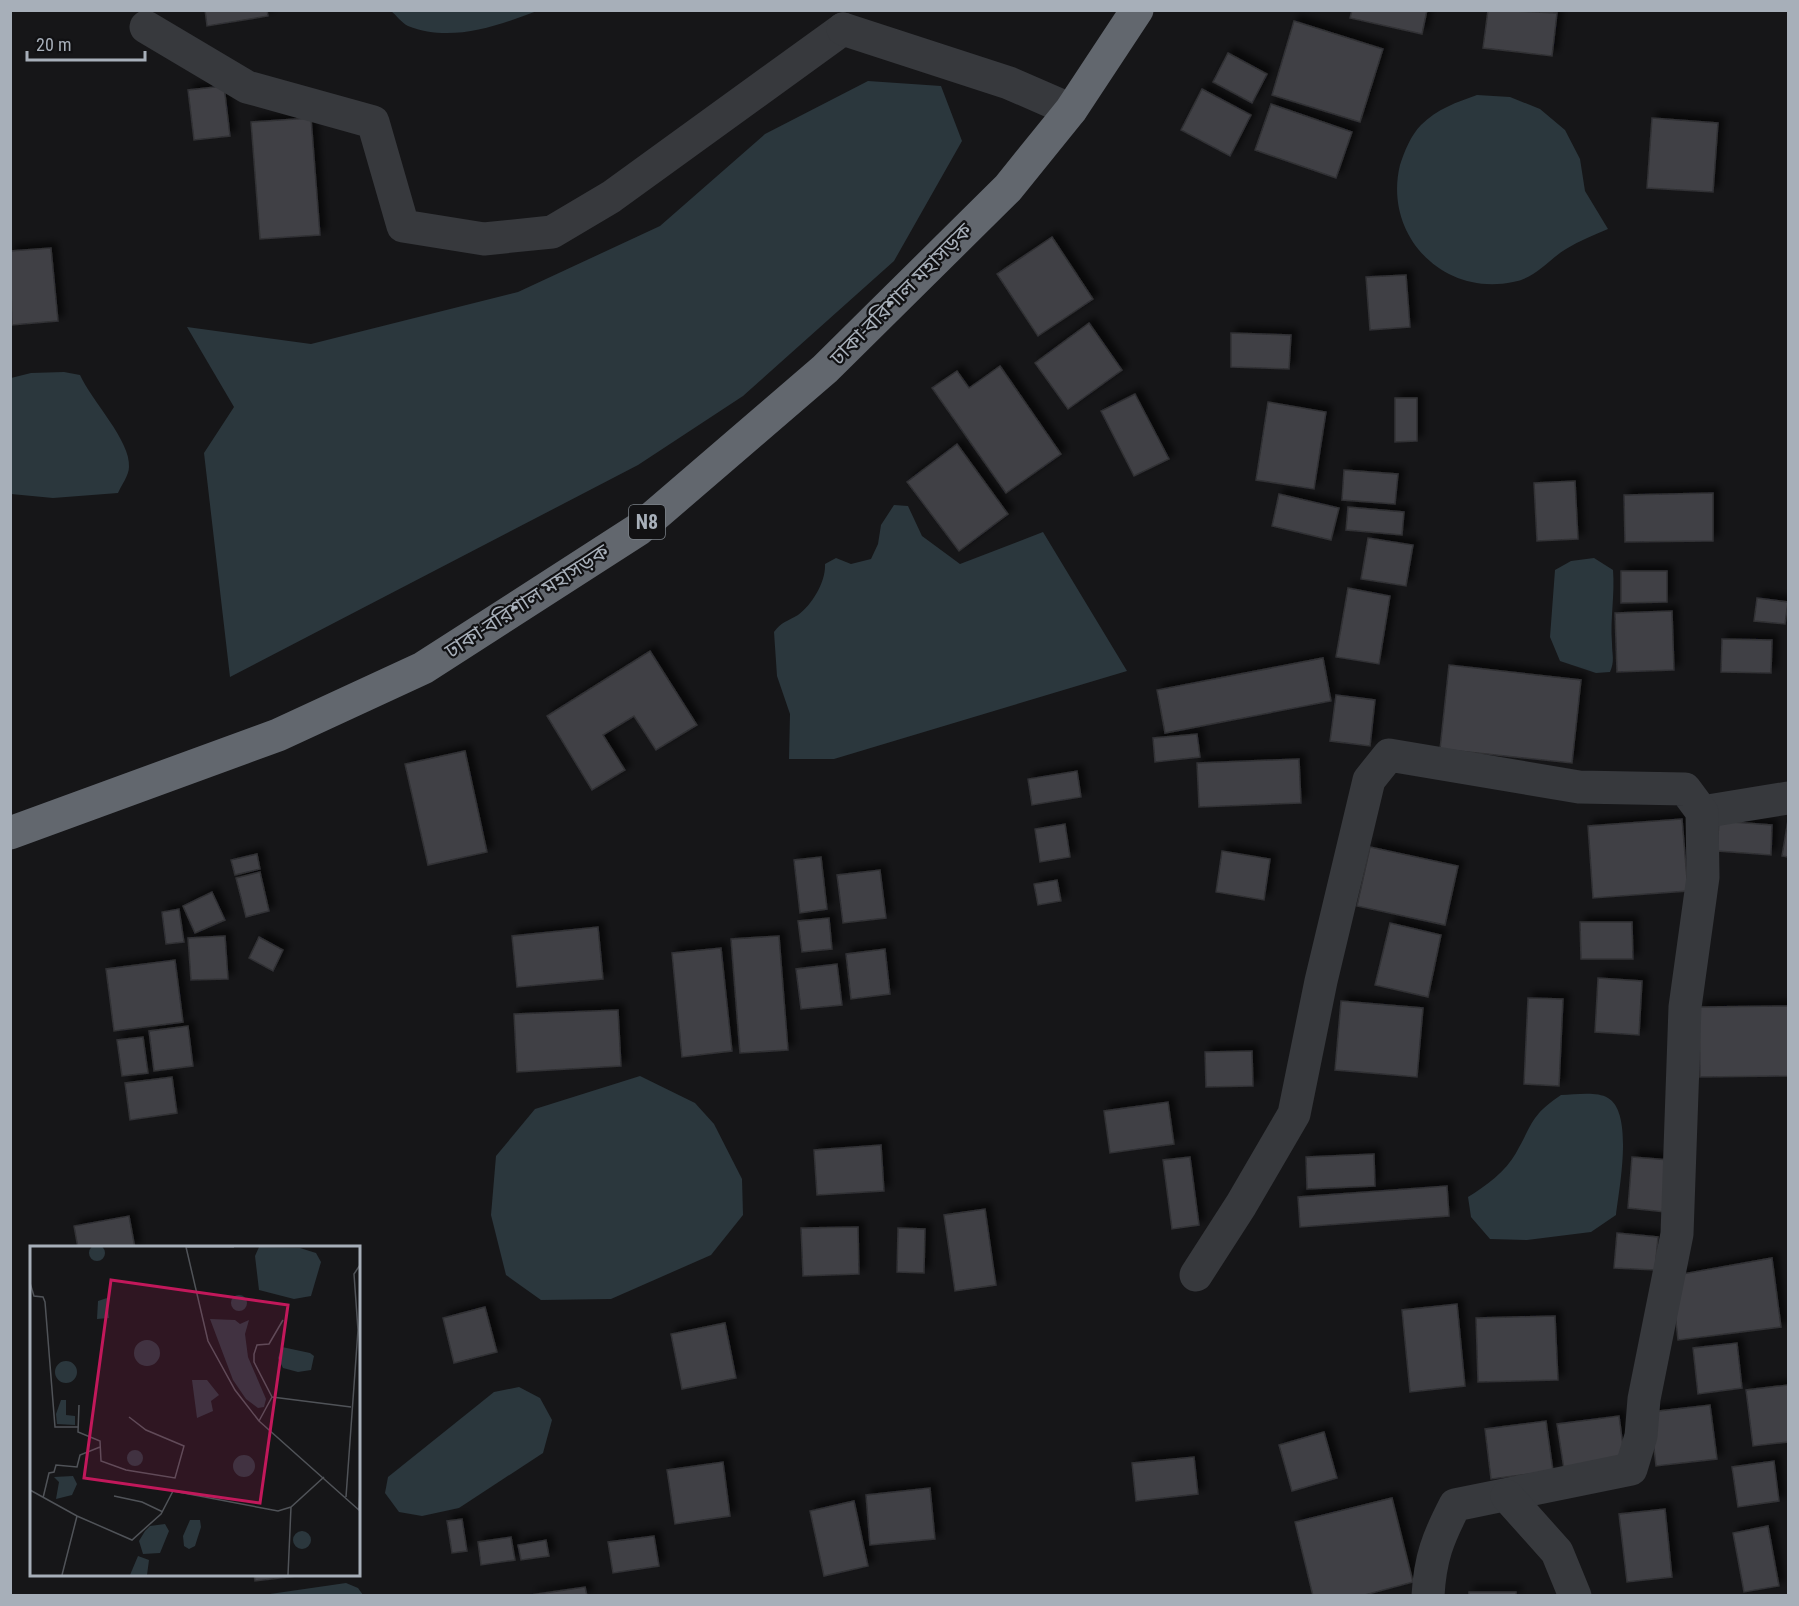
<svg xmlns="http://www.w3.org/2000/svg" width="1799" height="1606" font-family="'Roboto Condensed','Noto Sans Bengali',sans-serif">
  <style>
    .water { fill: #2b373d }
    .building { fill: #404145; stroke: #303034; stroke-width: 1.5; filter: url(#shadow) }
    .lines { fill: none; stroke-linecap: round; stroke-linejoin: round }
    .minor { stroke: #37393d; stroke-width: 33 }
    .highway { stroke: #62676e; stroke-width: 33 }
    .labels { text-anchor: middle; stroke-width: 4.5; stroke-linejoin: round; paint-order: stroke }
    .shield { fill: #111113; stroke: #7a8087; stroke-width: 1.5 }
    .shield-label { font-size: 20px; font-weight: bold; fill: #a7afb9 }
    .street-label { font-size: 21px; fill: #a7afb9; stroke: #111113 }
    .inset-road { fill: none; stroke: #505358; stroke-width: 1.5 }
    .view { fill: #c2185b; fill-opacity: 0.15; stroke: #c2185b; stroke-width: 3 }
    .inset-edge { fill: none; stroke: #a7afb9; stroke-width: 3 }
  </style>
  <defs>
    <filter id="shadow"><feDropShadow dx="5.5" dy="-5.5" stdDeviation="3" flood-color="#0009"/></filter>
  </defs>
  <rect width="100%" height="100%" fill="#161618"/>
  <g class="water">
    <path d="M 391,11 L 537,11 C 497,26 451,43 408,26 C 402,23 396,15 391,11 Z"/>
    <path d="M 868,81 L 941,86 L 962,141 L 894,261 L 743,396 L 638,465 L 230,677 L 204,453 L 234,407 L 187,327 L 311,344 L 518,292 L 660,226 L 765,134 Z"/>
    <path d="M 1477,95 L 1510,97 L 1540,109 L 1565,130 L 1580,159 L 1585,191 L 1608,229 C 1594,235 1579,241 1566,249 C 1548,260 1536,278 1513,282 C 1442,297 1383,234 1400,165 C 1404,152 1411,135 1421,125 C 1437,109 1457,102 1477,95 Z"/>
    <path d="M 64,372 L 80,375 C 91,400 131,441 129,467 C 129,475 121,486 118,493 L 53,498 L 11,494 L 11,378 L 31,373 Z"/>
    <path d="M 894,505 L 908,506 L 922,536 L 960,564 L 1043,532 L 1127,671 L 834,759 L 789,759 L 790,714 L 777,676 L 774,632 C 781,622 788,621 798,615 C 812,605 826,582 825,564 L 836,558 L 851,564 L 871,559 L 878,544 L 881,525 Z"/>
    <path d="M 1594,558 L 1613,570 C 1615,595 1610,619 1612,643 C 1612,655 1615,661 1610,672 L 1596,673 L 1560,661 L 1550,637 L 1555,570 L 1571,561 Z"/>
    <path d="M 640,1076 L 695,1103 L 714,1124 L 742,1179 L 743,1215 L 711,1255 L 611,1299 L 541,1300 L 506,1275 L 491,1215 L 496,1156 L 535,1109 Z"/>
    <path d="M 1561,1095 C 1575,1095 1596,1091 1608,1098 C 1634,1113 1619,1189 1616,1215 L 1591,1232 L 1527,1240 L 1490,1239 L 1471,1217 L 1468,1197 C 1486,1186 1506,1171 1516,1153 C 1533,1123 1531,1115 1561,1095 Z"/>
    <path d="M 519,1387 L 540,1398 L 552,1420 L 543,1453 L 459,1508 L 422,1516 L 399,1512 L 385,1493 L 388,1477 L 494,1392 Z"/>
    <path d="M 346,1583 L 358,1588 L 363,1595 L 241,1595 L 270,1594 Z"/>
  </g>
  <g class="building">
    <path d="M 205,10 L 267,10 L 268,16 L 207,26 Z"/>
    <path d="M 1352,10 L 1427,10 L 1422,34 L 1350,18 Z"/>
    <path d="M 1488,10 L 1557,13 L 1552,56 L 1483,48 Z"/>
    <path d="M 1294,21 L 1383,49 L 1360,122 L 1272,95 Z"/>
    <path d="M 1228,53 L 1267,74 L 1252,103 L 1213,82 Z"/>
    <path d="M 224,86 L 230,136 L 194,140 L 188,90 Z"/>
    <path d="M 1202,89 L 1251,115 L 1230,156 L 1181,130 Z"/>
    <path d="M 1271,104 L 1352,132 L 1336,178 L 1255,150 Z"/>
    <path d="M 311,118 L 320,235 L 260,239 L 251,122 Z"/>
    <path d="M 1652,118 L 1718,123 L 1713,192 L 1647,188 Z"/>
    <path d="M 1052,237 L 1093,299 L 1038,336 L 997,274 Z"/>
    <path d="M 51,248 L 58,321 L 12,325 L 10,251 Z"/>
    <path d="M 1406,275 L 1410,327 L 1370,330 L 1366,277 Z"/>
    <path d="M 1089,323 L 1122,370 L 1068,409 L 1035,363 Z"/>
    <path d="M 1231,333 L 1291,335 L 1289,369 L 1231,367 Z"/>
    <path d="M 1000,366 L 1061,454 L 1006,493 L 932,388 L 957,371 L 969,388 Z"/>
    <path d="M 1135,394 L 1169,459 L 1134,476 L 1101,411 Z"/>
    <path d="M 1395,398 L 1417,398 L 1417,441 L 1395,442 Z"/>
    <path d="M 1268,402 L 1326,412 L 1314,489 L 1256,480 Z"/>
    <path d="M 957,444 L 1008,514 L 959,551 L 907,482 Z"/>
    <path d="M 1344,470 L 1398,474 L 1395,504 L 1342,500 Z"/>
    <path d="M 1575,481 L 1578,539 L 1537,541 L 1534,483 Z"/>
    <path d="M 1713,493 L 1713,541 L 1625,542 L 1624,495 Z"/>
    <path d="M 1279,494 L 1339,508 L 1331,540 L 1272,526 Z"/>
    <path d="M 1348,507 L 1404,512 L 1402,535 L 1346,530 Z"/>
    <path d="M 1368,538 L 1413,545 L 1406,586 L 1361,579 Z"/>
    <path d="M 1621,571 L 1667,571 L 1667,602 L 1621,603 Z"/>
    <path d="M 1348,588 L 1390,596 L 1379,664 L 1336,657 Z"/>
    <path d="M 1757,598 L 1788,602 L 1785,624 L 1754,621 Z"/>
    <path d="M 1672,611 L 1674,670 L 1617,672 L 1615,613 Z"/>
    <path d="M 1722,639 L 1772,640 L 1771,673 L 1721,672 Z"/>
    <path d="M 650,651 L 697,725 L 656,750 L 634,716 L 603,735 L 625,770 L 592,790 L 547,716 Z"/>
    <path d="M 1323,658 L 1331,701 L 1165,733 L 1157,690 Z"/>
    <path d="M 1449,665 L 1581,680 L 1572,763 L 1440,749 Z"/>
    <path d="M 1336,695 L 1375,700 L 1370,746 L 1330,741 Z"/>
    <path d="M 1197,734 L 1200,757 L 1155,762 L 1153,738 Z"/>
    <path d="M 465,751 L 487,852 L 428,865 L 405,764 Z"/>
    <path d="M 1299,759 L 1301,803 L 1199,807 L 1197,763 Z"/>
    <path d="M 1077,771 L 1081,797 L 1032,805 L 1028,779 Z"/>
    <path d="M 1682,819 L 1688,891 L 1593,898 L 1588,826 Z"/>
    <path d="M 1788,820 L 1788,857 L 1782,856 Z"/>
    <path d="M 1719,821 L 1772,825 L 1771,855 L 1717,851 Z"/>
    <path d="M 1065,824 L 1070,857 L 1040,862 L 1035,829 Z"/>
    <path d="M 1370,847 L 1458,866 L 1445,925 L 1357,906 Z"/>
    <path d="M 1222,851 L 1270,859 L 1264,900 L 1216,892 Z"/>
    <path d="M 257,854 L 260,869 L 235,875 L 231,860 Z"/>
    <path d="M 821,857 L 827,909 L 800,913 L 794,860 Z"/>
    <path d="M 880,870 L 886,918 L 843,923 L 837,875 Z"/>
    <path d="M 260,872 L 269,911 L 246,917 L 236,878 Z"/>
    <path d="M 1057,880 L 1061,901 L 1038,905 L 1034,884 Z"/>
    <path d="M 212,892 L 225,920 L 195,933 L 183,906 Z"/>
    <path d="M 179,909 L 184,942 L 166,944 L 162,912 Z"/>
    <path d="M 829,918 L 832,949 L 802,952 L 798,921 Z"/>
    <path d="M 1580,922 L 1632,922 L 1633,959 L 1581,959 Z"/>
    <path d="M 1390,923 L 1441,935 L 1428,997 L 1375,985 Z"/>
    <path d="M 598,927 L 603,979 L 517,987 L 512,936 Z"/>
    <path d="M 225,936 L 228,979 L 191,980 L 188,938 Z"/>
    <path d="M 779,936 L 788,1050 L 740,1053 L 731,939 Z"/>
    <path d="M 259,937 L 283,950 L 273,971 L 249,958 Z"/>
    <path d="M 721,948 L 732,1051 L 682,1057 L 672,953 Z"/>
    <path d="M 885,949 L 890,994 L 851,999 L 846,954 Z"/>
    <path d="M 175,960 L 183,1022 L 114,1031 L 106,969 Z"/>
    <path d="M 837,964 L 842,1005 L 801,1009 L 796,969 Z"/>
    <path d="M 1598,978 L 1642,981 L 1639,1035 L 1595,1032 Z"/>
    <path d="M 1528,998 L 1563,999 L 1559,1086 L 1524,1084 Z"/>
    <path d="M 1341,1001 L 1423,1008 L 1417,1077 L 1335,1070 Z"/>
    <path d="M 1788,1006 L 1788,1076 L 1700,1077 L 1699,1007 Z"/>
    <path d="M 618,1010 L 621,1066 L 517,1072 L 514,1014 Z"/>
    <path d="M 188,1026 L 193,1066 L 154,1071 L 149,1031 Z"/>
    <path d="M 143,1037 L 148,1073 L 122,1076 L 117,1040 Z"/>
    <path d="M 1252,1051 L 1253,1086 L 1206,1087 L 1205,1052 Z"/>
    <path d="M 172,1077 L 177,1113 L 130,1120 L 125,1083 Z"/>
    <path d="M 1168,1102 L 1174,1144 L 1110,1153 L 1104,1111 Z"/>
    <path d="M 881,1145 L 884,1191 L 817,1195 L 814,1150 Z"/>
    <path d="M 1374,1154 L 1375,1186 L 1307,1189 L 1306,1157 Z"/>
    <path d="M 1190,1157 L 1199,1225 L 1172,1229 L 1163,1160 Z"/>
    <path d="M 1632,1157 L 1670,1160 L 1665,1212 L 1628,1208 Z"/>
    <path d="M 1447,1186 L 1449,1216 L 1300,1227 L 1298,1197 Z"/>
    <path d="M 985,1209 L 996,1285 L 955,1291 L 944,1215 Z"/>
    <path d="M 129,1216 L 135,1248 L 78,1248 L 74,1226 Z"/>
    <path d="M 858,1227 L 859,1274 L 803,1276 L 801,1228 Z"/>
    <path d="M 898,1228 L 925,1229 L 924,1273 L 897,1272 Z"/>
    <path d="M 1617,1233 L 1658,1237 L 1655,1270 L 1614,1268 Z"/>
    <path d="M 1772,1258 L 1781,1327 L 1678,1340 L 1671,1276 Z"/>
    <path d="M 1457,1304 L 1465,1386 L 1410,1392 L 1402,1310 Z"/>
    <path d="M 485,1307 L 497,1352 L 454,1363 L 443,1318 Z"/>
    <path d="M 1555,1316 L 1558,1380 L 1478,1382 L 1476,1318 Z"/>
    <path d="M 725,1323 L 736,1378 L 682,1389 L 671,1334 Z"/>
    <path d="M 1737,1343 L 1742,1388 L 1698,1394 L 1693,1348 Z"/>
    <path d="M 1788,1385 L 1788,1442 L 1753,1446 L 1746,1390 Z"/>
    <path d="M 1710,1405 L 1717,1459 L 1656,1466 L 1650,1412 Z"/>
    <path d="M 1619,1416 L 1625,1461 L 1564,1469 L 1557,1424 Z"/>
    <path d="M 1546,1421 L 1553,1471 L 1491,1479 L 1485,1429 Z"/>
    <path d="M 1324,1432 L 1337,1478 L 1292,1491 L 1279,1445 Z"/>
    <path d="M 1194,1457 L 1198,1494 L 1136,1501 L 1132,1463 Z"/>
    <path d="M 1774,1461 L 1779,1501 L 1738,1507 L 1732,1467 Z"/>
    <path d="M 723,1462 L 730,1516 L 675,1524 L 667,1470 Z"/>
    <path d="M 930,1488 L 935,1539 L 870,1545 L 866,1495 Z"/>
    <path d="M 1392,1498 L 1413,1582 L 1361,1596 L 1313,1596 L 1295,1522 Z"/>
    <path d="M 854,1501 L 868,1566 L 824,1576 L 810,1511 Z"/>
    <path d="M 1665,1509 L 1672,1577 L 1627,1582 L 1619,1514 Z"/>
    <path d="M 462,1519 L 467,1551 L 452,1553 L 447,1521 Z"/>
    <path d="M 1768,1526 L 1779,1586 L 1744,1592 L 1733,1533 Z"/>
    <path d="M 654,1536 L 659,1566 L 613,1573 L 608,1542 Z"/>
    <path d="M 511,1537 L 515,1560 L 481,1565 L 478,1542 Z"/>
    <path d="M 546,1540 L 549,1556 L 521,1560 L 518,1545 Z"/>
    <path d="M 254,1574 L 314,1574 L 255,1581 Z"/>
    <path d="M 585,1587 L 587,1596 L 531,1596 L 531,1595 Z"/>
    <rect x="1469" y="1592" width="47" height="4"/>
  </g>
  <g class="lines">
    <g class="minor">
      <path d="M 146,27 L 247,87 L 373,122 L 403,226 L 484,239 L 552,232 L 611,197 L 843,29"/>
      <path d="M 843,29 L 1009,83 L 1071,110"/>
      <path d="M 1702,812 L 1788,798"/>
      <path d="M 1196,1275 L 1241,1205 L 1294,1114 L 1321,981 L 1369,780 L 1389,755 L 1579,787 L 1685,789 L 1702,812 L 1703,877 L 1685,1007 L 1677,1234 L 1644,1399 L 1641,1436 L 1631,1469 L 1455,1505 C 1438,1538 1430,1558 1428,1596"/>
      <path d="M 1507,1496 L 1557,1552 L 1575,1596"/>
    </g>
    <path class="highway" d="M 10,833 L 278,735 L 423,668 L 639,529 L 825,369 L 1008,188 L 1071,110 L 1137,10"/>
  </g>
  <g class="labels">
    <rect class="shield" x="629" y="505" width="36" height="34" rx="4.5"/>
    <g class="shield-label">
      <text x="647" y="529">N8</text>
    </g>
    <g class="street-label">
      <text transform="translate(901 294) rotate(-45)" y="7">ঢাকা-বরিশাল মহাসড়ক</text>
      <text transform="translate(527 601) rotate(-33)" y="7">ঢাকা-বরিশাল মহাসড়ক</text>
    </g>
  </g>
  <g transform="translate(30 1246)">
    <rect width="330" height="330" fill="#161618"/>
    <path d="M59 7a8 8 0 1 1 16 0a8 8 0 1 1-16 0ZM 229,1 L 270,2 L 286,7 L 291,16 L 281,50 L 264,53 L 229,44 L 225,10 ZM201 57a8 8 0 1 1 16 0a8 8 0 1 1-16 0ZM 77,52 L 79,72 L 67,73 L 68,55 ZM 180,73 L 205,74 L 210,78 L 219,74 L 215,88 L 218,111 L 236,153 L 234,161 L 228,162 L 216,153 L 203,134 ZM104 107a13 13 0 1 1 26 0a13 13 0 1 1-26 0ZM 252,101 L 280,107 L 284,110 L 281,124 L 268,126 L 253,122 L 248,112 ZM25 126a11 11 0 1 1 22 0a11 11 0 1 1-22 0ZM 162,134 L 177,134 L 189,149 L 181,155 L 183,165 L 167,172 ZM 31,154 L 36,154 L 36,169 L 45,170 L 45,179 L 27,178 L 26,168 ZM97 212a8 8 0 1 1 16 0a8 8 0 1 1-16 0ZM203 220a11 11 0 1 1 22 0a11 11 0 1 1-22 0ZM 43,230 L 47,238 L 42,249 L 26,253 L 29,236 L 24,231 ZM 160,274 L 170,274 L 171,281 L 165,300 L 159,303 L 154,300 L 153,290 ZM 135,278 L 139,285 L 130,307 L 113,308 L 109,295 L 115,285 L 120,280 ZM263 294a9 9 0 1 1 18 0a9 9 0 1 1-18 0ZM 108,310 L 119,314 L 117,329 L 100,329 Z" fill="#2b373d"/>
    <path class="inset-road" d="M 156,1 L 204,1M 156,1 L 178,95 L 205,144 L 229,175 L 330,265M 0,37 L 4,50 L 13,51 L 15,56 L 25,181 L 48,181M 242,151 L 224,116 L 224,108 L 227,99 L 239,98 L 253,74M 242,151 L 321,161M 49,159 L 48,186 L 70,195 L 71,215 L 96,224 L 145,232 L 154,200 L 116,184 L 99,171M 229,175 L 242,151M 0,244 L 47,270 L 102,294 L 131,268 L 143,245 L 248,265 L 261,261 L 294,231M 84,250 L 112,256 L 133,266M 316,251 L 328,84 L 324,28 L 330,19M 13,252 L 19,227 L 24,226 L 26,219 L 47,221 L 50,209 L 70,201M 329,264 L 330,243M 32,329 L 47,270M 258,329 L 261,261"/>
    <path class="view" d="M 81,34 L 258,59 L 230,257 L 54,232 Z"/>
    <rect width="330" height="330" class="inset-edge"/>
  </g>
  <rect width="1799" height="1606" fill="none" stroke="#a7afb9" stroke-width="24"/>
  <path d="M27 51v9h118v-9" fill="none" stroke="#a7afb9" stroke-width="3"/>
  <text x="36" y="51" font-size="18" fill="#a7afb9" stroke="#111113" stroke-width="4.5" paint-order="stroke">20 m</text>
</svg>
